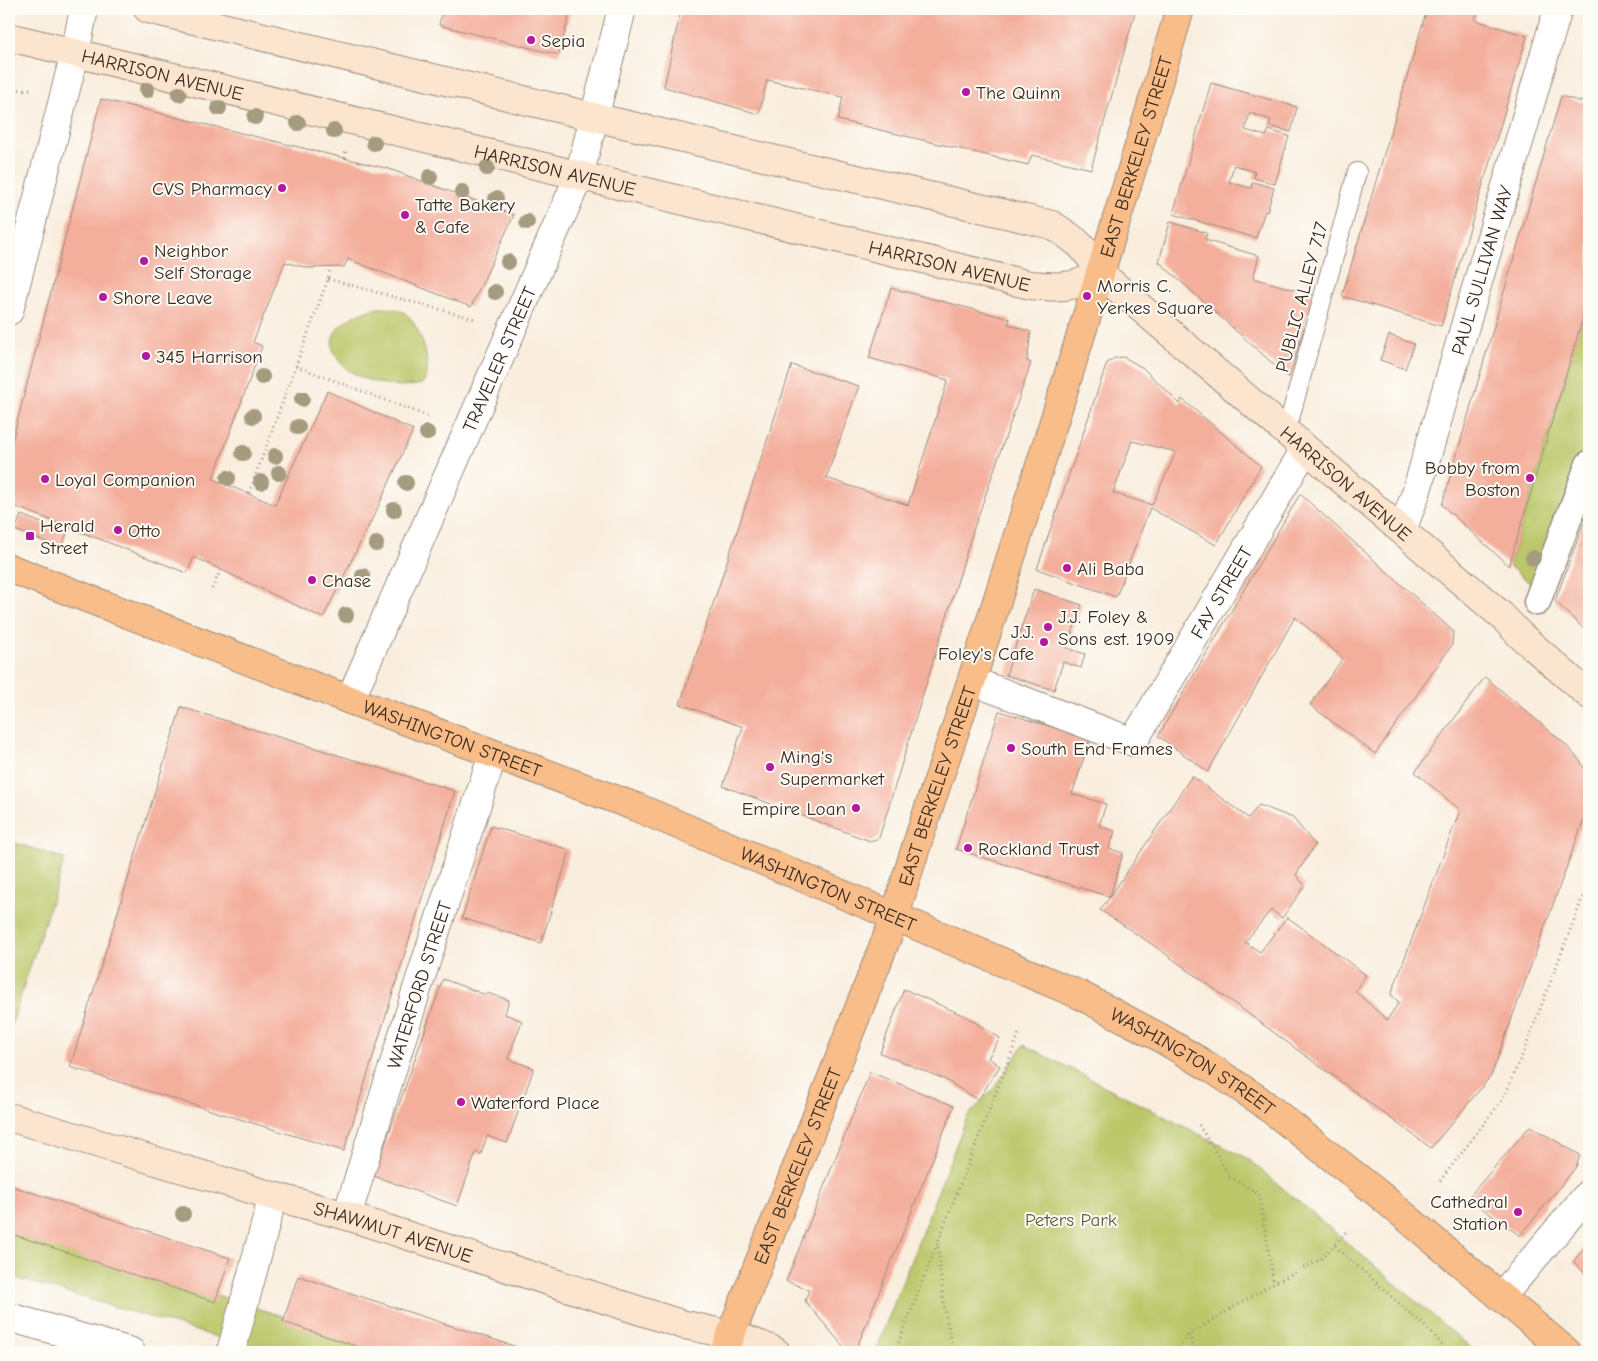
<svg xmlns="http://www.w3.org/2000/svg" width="1598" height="1361" font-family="'Comic Neue',sans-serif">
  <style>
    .green { fill: #bbc769; stroke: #7b7844 }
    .building { fill: #f4af9c; fill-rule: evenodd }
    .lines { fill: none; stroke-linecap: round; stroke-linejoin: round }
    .service-casing { stroke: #9a8c7e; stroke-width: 20 }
    .pedestrian-casing { stroke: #9a8c7e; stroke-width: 29 }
    .minor-casing { stroke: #9a8c7e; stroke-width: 30 }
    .secondary-casing { stroke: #9a8c7e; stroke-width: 30 }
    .primary-casing { stroke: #9a8c7e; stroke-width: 30 }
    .path { stroke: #9a8c7e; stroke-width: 3; stroke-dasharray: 1 4; stroke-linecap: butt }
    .service { stroke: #fff; stroke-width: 18 }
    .pedestrian { stroke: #fff; stroke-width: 26 }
    .minor { stroke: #fff; stroke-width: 28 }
    .secondary { stroke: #fce5cf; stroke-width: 28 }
    .primary { stroke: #f8bd88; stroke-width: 28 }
    .tree { fill: #a59c80 }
    .poi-dot { fill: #b5179e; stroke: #fdfcf7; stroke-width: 2 }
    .labels { text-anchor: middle; stroke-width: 4; stroke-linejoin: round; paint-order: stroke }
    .poi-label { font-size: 19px; fill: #3b2a1e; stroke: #fdfcf7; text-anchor: start }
    .street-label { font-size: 19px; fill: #3b2a1e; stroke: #fdfcf7 }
    .park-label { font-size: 19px; fill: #615934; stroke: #fdfcf7 }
  </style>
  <rect width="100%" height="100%" fill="#fdfcf7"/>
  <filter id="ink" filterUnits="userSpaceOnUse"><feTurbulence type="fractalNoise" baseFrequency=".02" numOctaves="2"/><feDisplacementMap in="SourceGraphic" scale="10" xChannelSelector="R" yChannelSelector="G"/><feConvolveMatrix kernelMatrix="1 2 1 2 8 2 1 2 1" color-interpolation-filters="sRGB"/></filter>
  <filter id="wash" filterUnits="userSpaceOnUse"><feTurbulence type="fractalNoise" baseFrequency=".0096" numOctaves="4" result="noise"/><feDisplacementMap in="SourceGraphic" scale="20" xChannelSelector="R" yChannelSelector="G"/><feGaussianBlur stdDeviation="1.12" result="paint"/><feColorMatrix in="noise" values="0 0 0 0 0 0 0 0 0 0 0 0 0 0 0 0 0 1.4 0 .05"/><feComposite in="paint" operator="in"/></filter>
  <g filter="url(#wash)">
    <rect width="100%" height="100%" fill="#f9eddd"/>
    <g class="green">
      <path d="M 1589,297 L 1589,436 L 1536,588 L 1509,566 Z"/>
      <path d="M 378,308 C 387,308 398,308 405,313 C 418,322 432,362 426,378 C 426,378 422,383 422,384 C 396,390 352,382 337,358 C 319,329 356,312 378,308 Z"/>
      <path d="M 9,841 L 65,859 L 9,1032 Z"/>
      <path d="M 1024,1045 L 1248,1159 L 1476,1352 L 875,1352 L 967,1117 L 995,1087 Z"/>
      <path d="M 9,1228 L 393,1352 L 268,1352 L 9,1276 Z"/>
    </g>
    <g id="blocks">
      <g class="building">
        <path d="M 443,9 L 571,9 L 559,55 L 439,25 Z"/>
        <path d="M 681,9 L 1136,9 L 1091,169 L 1032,155 L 1028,165 L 838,120 L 843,97 L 767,80 L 759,114 L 664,87 Z"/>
        <path d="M 1427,9 L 1479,9 L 1475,20 L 1527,36 L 1441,326 L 1342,296 Z"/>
        <path d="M 1211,83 L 1297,107 L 1291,132 L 1269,126 L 1271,120 L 1250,113 L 1245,130 L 1266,136 L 1269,130 L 1289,136 L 1275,184 L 1254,178 L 1255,172 L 1234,165 L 1229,182 L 1251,188 L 1253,182 L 1274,188 L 1267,212 L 1265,211 L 1256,238 L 1173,214 Z"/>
        <path d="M 1561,96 L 1589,104 L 1589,297 L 1509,566 L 1442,505 Z"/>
        <path d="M 101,99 L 389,169 L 514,215 L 471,307 L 348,259 L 344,267 L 308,268 L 285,262 L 253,342 L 262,346 L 213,479 L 275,505 L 327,391 L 413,430 L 379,505 L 323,618 L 194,557 L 187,573 L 9,504 L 9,453 Z"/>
        <path d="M 1170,222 L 1207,233 L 1205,240 L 1259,256 L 1253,278 L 1314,295 L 1289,378 L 1159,262 Z"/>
        <path d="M 891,288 L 1010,319 L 1008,324 L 1031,332 L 1027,361 L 1031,363 L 973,531 L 879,838 L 870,841 L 723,786 L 743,727 L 680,704 L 792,365 L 859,386 L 826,478 L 908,505 L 948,380 L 869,358 Z"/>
        <path d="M 1389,335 L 1414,344 L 1405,369 L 1380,360 Z"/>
        <path d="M 1124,357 L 1143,368 L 1180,404 L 1182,399 L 1261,466 L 1216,545 L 1150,508 L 1116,597 L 1037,569 L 1107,363 L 1115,358 ZM 1132,441 L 1176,452 L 1152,505 L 1113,493 Z"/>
        <path d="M 1300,494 L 1453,631 L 1452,645 L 1375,754 L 1310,705 L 1343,658 L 1295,617 L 1208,772 L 1158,736 Z"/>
        <path d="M 1589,509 L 1589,634 L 1555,601 Z"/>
        <path d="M 21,515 L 67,533 L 61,548 L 15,530 Z"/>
        <path d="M 1034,589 L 1082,605 L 1067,648 L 1085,654 L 1081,668 L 1063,662 L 1054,690 L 1006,675 Z"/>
        <path d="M 1485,677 L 1565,744 L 1581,762 L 1589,778 L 1589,805 L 1491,1076 L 1431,1148 L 1231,1001 L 1153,945 L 1100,910 L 1110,897 L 956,849 L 999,711 L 1090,739 L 1072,794 L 1106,804 L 1099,826 L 1115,831 L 1109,849 L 1123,853 L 1110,897 L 1192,776 L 1248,818 L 1259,805 L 1293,818 L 1315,845 L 1296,875 L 1305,886 L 1282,918 L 1271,910 L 1245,942 L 1260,952 L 1287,917 L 1366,975 L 1355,991 L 1387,1020 L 1399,1002 L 1391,995 L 1460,810 L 1415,772 Z"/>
        <path d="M 181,707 L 455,791 L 344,1151 L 70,1067 Z"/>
        <path d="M 491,826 L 570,850 L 541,943 L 462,918 Z"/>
        <path d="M 443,979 L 486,995 L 487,993 L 509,1000 L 505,1014 L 522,1021 L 508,1059 L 534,1068 L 507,1143 L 487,1136 L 481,1154 L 476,1152 L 457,1206 L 374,1176 Z"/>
        <path d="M 904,989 L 967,1017 L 1000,1038 L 988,1058 L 1000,1066 L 978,1100 L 944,1079 L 880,1053 Z"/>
        <path d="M 870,1072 L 954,1106 L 855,1352 L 848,1352 L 805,1301 L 809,1290 L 786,1281 Z"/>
        <path d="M 1530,1126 L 1580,1155 L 1576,1167 L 1520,1236 L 1468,1198 Z"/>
        <path d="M 9,1185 L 230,1258 L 215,1302 L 9,1233 Z"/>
        <path d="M 1589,1242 L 1589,1277 L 1573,1262 Z"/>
        <path d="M 298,1276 L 532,1352 L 374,1352 L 283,1322 Z"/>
      </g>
    </g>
  </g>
  <g filter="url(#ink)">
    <use href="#blocks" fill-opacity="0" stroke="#9a8c7e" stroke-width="1"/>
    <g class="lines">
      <g class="service-casing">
        <path id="service" d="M 1286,433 L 1357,172"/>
      </g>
      <g class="pedestrian-casing">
        <path id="pedestrian" d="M 1537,602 L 1589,464"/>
      </g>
      <g class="minor-casing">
        <g id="minor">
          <path d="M 9,311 L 75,53 L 84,9"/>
          <path id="s1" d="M 1402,530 L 1416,493 L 1558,9"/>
          <path id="s2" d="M 972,681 L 1133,742 L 1305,449"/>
          <path id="s3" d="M 350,700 L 579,176 L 622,9"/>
          <path id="s4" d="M 347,1216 L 417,989 L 493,754"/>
          <path d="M 1501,1297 L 1589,1193"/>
          <path d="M 9,1317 L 131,1352"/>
          <path d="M 231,1352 L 273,1196"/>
        </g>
      </g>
      <g class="secondary-casing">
        <g id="secondary">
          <path id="s5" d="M 148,9 L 594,117 L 1052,225 C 1078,241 1085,247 1101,274 L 1502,616 L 1520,635 L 1589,695"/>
          <path id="s6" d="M 9,37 L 1030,285 C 1063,288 1071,288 1101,274"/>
          <path id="s7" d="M 9,1117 L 273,1196 L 347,1216 L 681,1324 C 712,1331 748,1337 776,1352"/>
        </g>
      </g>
      <g class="primary-casing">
        <g id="primary">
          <path id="s8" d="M 9,568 L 350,700 L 636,807 L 1080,995 L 1159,1037 L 1211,1068 L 1259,1100 L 1376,1192 L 1567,1352"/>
          <path id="s9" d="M 724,1352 L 895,917 C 919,829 952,744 979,657 C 1048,442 1116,226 1180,9"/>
        </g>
      </g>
      <g class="path">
        <path d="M 9,90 L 32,89"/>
        <path d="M 345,158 L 346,149"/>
        <path d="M 328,279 L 475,319"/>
        <path d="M 296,366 L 430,417"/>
        <path d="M 249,493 L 328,279 L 330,267"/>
        <path d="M 212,589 L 221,569"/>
        <path d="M 1199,1125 L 1230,1177 L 1259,1194 L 1274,1283"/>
        <path d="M 1440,1181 L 1503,1099 L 1524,1051 L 1589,881"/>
        <path d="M 1335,1246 L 1429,1330 L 1448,1352"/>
        <path d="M 938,1247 L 944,1306 L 953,1352"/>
        <path d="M 1188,1335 L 1198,1352"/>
        <path d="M 895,1352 L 1020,1031"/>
        <path d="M 1175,1352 L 1188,1335 L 1274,1283 L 1321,1259 L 1347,1231"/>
      </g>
      <use href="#service" class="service"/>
      <use href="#pedestrian" class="pedestrian"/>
      <use href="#minor" class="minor"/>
      <use href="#secondary" class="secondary"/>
      <use href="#primary" class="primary"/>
    </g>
    <g class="tree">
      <circle cx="147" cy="90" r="8"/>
      <circle cx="179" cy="94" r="8"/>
      <circle cx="219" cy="108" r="8"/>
      <circle cx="255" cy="117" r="8"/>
      <circle cx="298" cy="123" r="8"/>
      <circle cx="334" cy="131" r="8"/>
      <circle cx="374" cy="143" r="8"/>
      <circle cx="487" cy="168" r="8"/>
      <circle cx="430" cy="177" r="8"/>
      <circle cx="462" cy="192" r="8"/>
      <circle cx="496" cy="199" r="8"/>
      <circle cx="527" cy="222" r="8"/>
      <circle cx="508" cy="262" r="8"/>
      <circle cx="495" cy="292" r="8"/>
      <circle cx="262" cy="377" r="8"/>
      <circle cx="302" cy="399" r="8"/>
      <circle cx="253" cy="416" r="8"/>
      <circle cx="298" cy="427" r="8"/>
      <circle cx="427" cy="433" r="8"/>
      <circle cx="243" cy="453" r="8"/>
      <circle cx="275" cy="456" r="8"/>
      <circle cx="279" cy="473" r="8"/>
      <circle cx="228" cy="478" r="8"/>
      <circle cx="261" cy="482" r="8"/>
      <circle cx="406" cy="483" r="8"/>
      <circle cx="394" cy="510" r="8"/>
      <circle cx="376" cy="544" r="8"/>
      <circle cx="1533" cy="558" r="8"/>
      <circle cx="363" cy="576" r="8"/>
      <circle cx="346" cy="615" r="8"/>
      <circle cx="183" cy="1214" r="8"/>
    </g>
  </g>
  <g class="poi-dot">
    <circle cx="531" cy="40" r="5"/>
    <circle cx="966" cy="92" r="5"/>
    <circle cx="282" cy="188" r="5"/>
    <circle cx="405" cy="215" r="5"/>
    <circle cx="144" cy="261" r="5"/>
    <circle cx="1087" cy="296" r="5"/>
    <circle cx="103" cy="297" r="5"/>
    <circle cx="146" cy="356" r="5"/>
    <circle cx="1530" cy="478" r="5"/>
    <circle cx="45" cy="479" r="5"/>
    <circle cx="118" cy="530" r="5"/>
    <rect x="25" y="531" width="10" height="10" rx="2.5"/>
    <circle cx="1067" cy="568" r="5"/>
    <circle cx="312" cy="580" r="5"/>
    <circle cx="1048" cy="627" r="5"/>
    <circle cx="1044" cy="642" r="5"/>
    <circle cx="1011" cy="748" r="5"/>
    <circle cx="770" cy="767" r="5"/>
    <circle cx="856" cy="808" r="5"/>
    <circle cx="968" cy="848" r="5"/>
    <circle cx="461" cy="1102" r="5"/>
    <circle cx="1518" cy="1212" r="5"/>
  </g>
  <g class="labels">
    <g class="poi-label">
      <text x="541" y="47">Sepia</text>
      <text x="976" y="99">The Quinn</text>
      <text x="272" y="195" text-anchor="end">CVS Pharmacy</text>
      <text x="415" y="211">Tatte Bakery<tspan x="415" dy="22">&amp; Cafe</tspan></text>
      <text x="154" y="257">Neighbor<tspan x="154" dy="22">Self Storage</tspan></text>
      <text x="1097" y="292">Morris C.<tspan x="1097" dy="22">Yerkes Square</tspan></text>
      <text x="113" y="304">Shore Leave</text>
      <text x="156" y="363">345 Harrison</text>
      <text x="1520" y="474" text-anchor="end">Bobby from<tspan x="1520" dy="22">Boston</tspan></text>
      <text x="55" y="486">Loyal Companion</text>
      <text x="40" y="532">Herald<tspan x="40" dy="22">Street</tspan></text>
      <text x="128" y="537">Otto</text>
      <text x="1077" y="575">Ali Baba</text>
      <text x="322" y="587">Chase</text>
      <text x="1058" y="623">J.J. Foley &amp;<tspan x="1058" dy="22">Sons est. 1909</tspan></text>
      <text x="1034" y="638" text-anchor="end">J.J.<tspan x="1034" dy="22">Foley's Cafe</tspan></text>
      <text x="1021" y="755">South End Frames</text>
      <text x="780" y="763">Ming's<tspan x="780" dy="22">Supermarket</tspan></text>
      <text x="846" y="815" text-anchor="end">Empire Loan</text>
      <text x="978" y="855">Rockland Trust</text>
      <text x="471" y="1109">Waterford Place</text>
      <text x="1508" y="1208" text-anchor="end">Cathedral<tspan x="1508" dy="22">Station</tspan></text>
    </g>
    <g class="street-label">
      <text dy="7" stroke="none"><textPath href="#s6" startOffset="158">HARRISON AVENUE</textPath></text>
      <text dy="7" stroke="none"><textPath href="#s9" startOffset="1265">EAST BERKELEY STREET</textPath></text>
      <text dy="7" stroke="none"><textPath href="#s6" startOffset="562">HARRISON AVENUE</textPath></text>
      <text dy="7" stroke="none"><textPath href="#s6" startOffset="968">HARRISON AVENUE</textPath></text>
      <text dy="7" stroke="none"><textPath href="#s1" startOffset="272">PAUL SULLIVAN WAY</textPath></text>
      <text transform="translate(1301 297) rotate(-75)" y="7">PUBLIC ALLEY 717</text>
      <text dy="7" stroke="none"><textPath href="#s3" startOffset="372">TRAVELER STREET</textPath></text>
      <text dy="7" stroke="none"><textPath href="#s5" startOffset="1322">HARRISON AVENUE</textPath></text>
      <text dy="7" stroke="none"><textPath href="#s2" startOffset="346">FAY STREET</textPath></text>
      <text dy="7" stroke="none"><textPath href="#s8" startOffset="475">WASHINGTON STREET</textPath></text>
      <text dy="7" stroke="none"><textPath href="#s9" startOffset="605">EAST BERKELEY STREET</textPath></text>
      <text dy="7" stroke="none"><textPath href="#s8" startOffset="880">WASHINGTON STREET</textPath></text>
      <text dy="7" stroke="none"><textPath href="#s4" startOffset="242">WATERFORD STREET</textPath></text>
      <text dy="7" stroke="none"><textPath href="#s8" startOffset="1284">WASHINGTON STREET</textPath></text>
      <text dy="7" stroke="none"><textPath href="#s9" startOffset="200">EAST BERKELEY STREET</textPath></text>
      <text dy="7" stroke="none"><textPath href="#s7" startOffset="401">SHAWMUT AVENUE</textPath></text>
    </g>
    <g class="park-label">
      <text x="1071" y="1226">Peters Park</text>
    </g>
  </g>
  <rect width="1598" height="1361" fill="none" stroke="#fdfcf7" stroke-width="30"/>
</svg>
